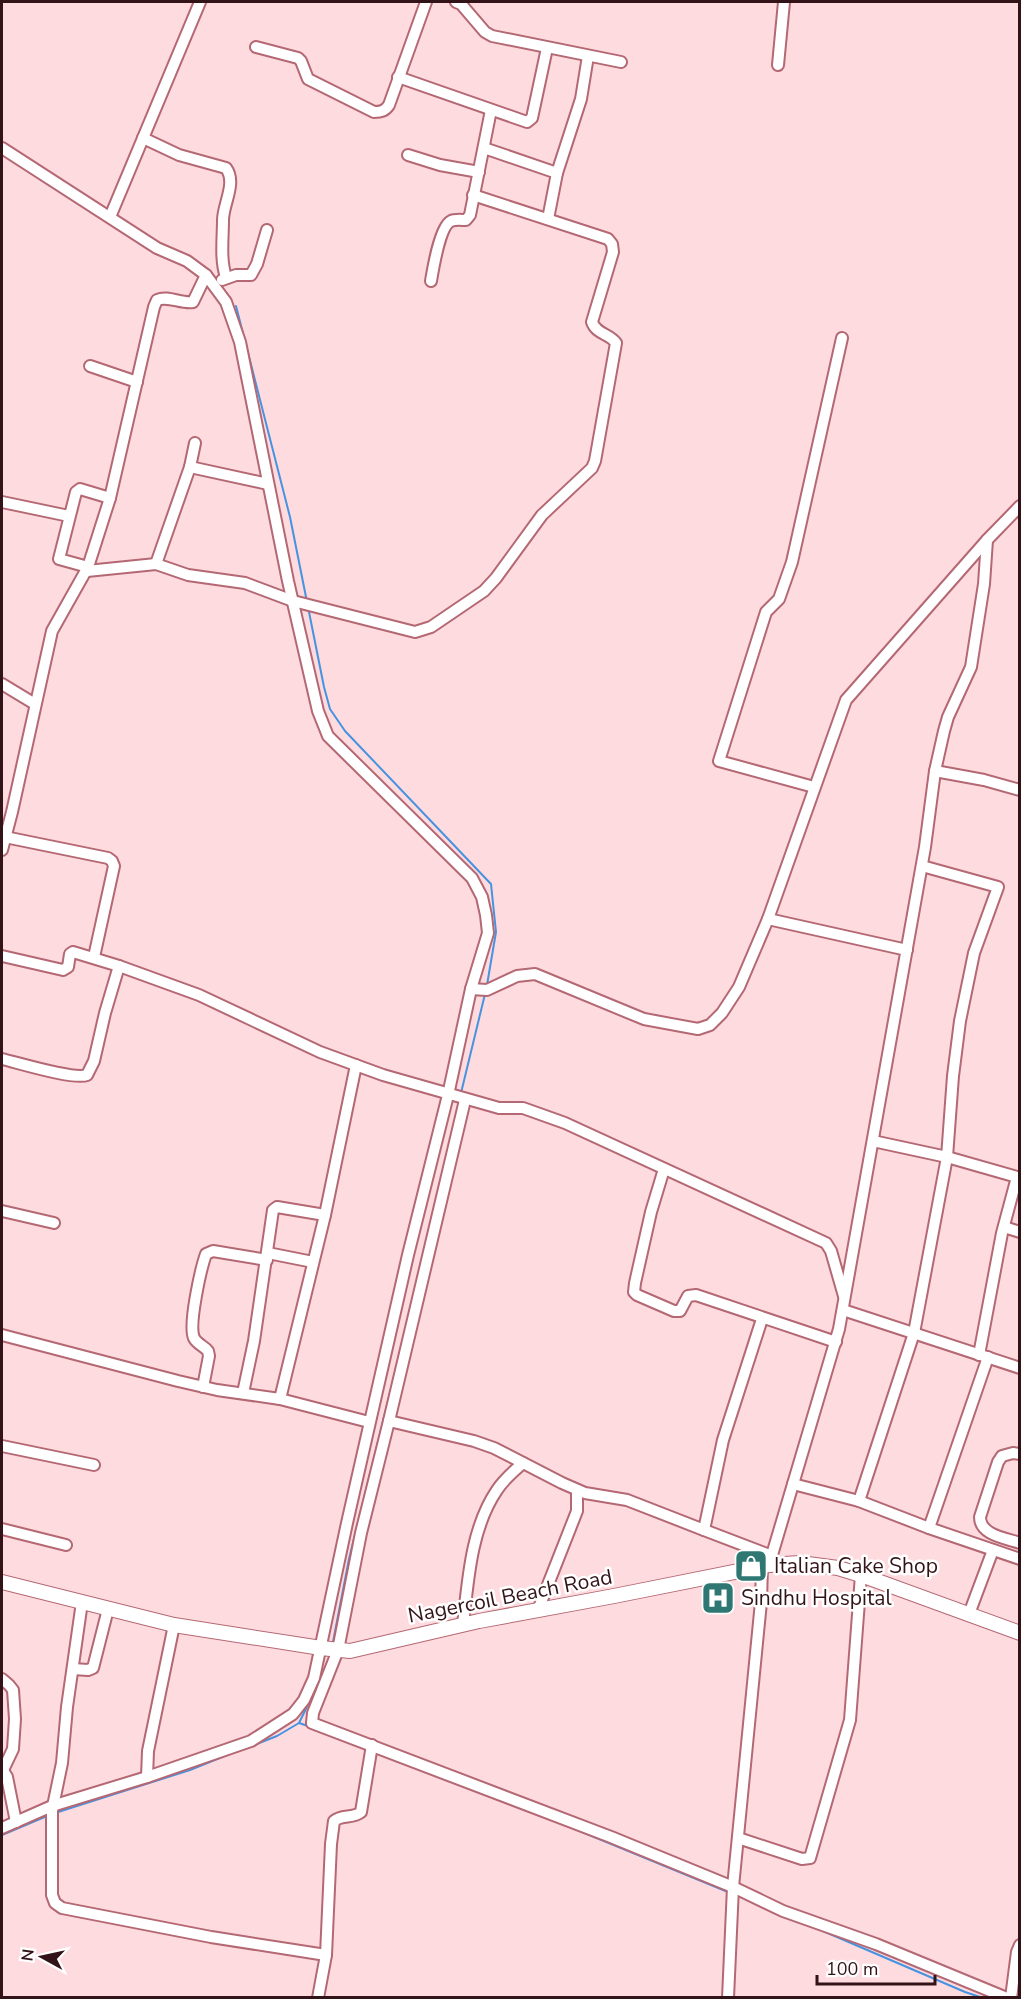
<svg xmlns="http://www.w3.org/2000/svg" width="1021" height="1999" font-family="'Nunito Sans',sans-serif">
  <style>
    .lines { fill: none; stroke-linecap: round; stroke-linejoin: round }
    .stream { stroke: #4593e1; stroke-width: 2 }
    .minor-casing { stroke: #b46873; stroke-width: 14 }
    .major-casing { stroke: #b46873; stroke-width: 16 }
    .minor { stroke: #fff; stroke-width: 10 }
    .major { stroke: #fff; stroke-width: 14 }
    .labels { text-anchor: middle; stroke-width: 5; stroke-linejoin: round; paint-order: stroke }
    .poi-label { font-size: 21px; fill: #311318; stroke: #fff; text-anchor: start }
    .street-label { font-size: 21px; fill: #311318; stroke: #fff }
  </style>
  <rect width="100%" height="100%" fill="#fedbdf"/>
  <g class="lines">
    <g class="stream">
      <path d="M 236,306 L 290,517 L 307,602"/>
      <path d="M 308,607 L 324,687 L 330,709 L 345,731 L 491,884 L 496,932 L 487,985"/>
      <path d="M 461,1093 L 485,994"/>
      <path d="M 333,1642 L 349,1559 L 402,1344"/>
      <path d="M 299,1723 L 311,1727"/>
      <path d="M 254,1745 L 277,1736 L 299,1723 L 323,1674"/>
      <path d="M 55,1813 L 190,1770 L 237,1751"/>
      <path d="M 565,1825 L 728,1892"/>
      <path d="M 2,1835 L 47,1816"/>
      <path d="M 823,1931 L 965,1992 L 983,1998"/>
    </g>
    <g class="minor-casing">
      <g id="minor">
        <path d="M 456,2 L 461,4 L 485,32 L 492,36 L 621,62"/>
        <path d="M 256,47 L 298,58 L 301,61 L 308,79 L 374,112 C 381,112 385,111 389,105 L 426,2"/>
        <path d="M 778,65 L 784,2"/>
        <path d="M 398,77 L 527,122 L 532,118 L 547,48"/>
        <path d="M 143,138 L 179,155 L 226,168 C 237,183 223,204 223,220 C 223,238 220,260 226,277"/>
        <path d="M 2,148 L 157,248 L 187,261 L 206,275 L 226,302 L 240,342 L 288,581 L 318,711 L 328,736 L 472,878 L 482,897 L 486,915 L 488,933 L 471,989 L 448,1095 L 408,1255 L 347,1523 L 314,1678 L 304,1700 L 293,1714 L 251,1741 L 147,1777 L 52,1806 L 2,1828"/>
        <path d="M 484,148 L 557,173"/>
        <path d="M 408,155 L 440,165 L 479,172"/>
        <path d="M 110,217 L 200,2"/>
        <path d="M 548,219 L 557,173 L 581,99 L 588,56"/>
        <path d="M 222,280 L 236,275 L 251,275 L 257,264 L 267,230"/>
        <path d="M 431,281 C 433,269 440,226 451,221 C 455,219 462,220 466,220 L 470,215 L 491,110"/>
        <path d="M 90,366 L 137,382"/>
        <path d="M 190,467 L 268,484"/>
        <path d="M 2,502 L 69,516"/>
        <path d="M 156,564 L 190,467 L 195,443"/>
        <path d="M 88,567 L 59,559 L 76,492 L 80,489 L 110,498"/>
        <path d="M 87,571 L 156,564 L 188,575 L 245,583 L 293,601 L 415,632 L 431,627 L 484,591 L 496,578 L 542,515 L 592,468 L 595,461 L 616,343 C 610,334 596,334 592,322 L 613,252 L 612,244 L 608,239 L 473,195"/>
        <path d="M 2,684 L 35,704"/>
        <path d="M 935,771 L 984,780 L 1020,790"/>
        <path d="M 814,787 L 719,761 L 766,612 L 779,599 L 792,562 L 842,338"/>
        <path d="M 5,837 L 108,858 L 112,861 L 114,866 L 94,957"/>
        <path d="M 2,850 L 12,812 L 52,631 L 88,567 L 110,498 L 154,307 L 157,300 C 168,295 181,304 193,302 L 206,275"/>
        <path d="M 922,866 L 998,887 L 974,953 L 960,1021 L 953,1076 L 947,1157 L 914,1333 L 859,1501 L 929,1528 L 988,1357"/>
        <path d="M 768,919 L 907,950"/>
        <path d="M 2,956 L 63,970 L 68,967 L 70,954 L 73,952 L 119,966 L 199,995 L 320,1052 L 383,1075 L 499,1108 L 523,1108 L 565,1123 L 826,1243 L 831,1251 L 844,1296"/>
        <path d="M 471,989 L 487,990 L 517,976 L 535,974 L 644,1019 L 698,1029 L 710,1025 L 722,1013 L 739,987 L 768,919 L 846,700 L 987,540 L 1020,506"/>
        <path d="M 2,1059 C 19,1063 74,1080 87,1075 L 94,1061 L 105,1013 L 119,966"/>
        <path d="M 465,1100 L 389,1421 L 361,1533 L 338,1650 L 313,1713 L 312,1723 L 611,1837 L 733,1887 L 783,1911 L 876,1944 L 1007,1998"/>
        <path d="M 873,1141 L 947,1157 L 1017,1177 L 1002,1233 L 979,1355"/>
        <path d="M 664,1169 L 651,1212 L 635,1283 L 634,1292 L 637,1295 L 674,1311 L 680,1311 L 688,1296 L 696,1295 L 836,1342"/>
        <path d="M 2,1211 L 54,1223"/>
        <path d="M 1004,1227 L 1020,1232"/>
        <path d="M 268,1253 L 313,1262"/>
        <path d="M 843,1310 L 1020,1368"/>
        <path d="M 762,1319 L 723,1440 L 704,1530 L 772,1556"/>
        <path d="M 2,1335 L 178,1381 L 217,1390 L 280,1399 L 369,1422"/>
        <path d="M 203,1387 L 209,1356 L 208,1351 C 204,1346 197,1344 194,1338 C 188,1325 201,1268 206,1254 L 213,1251 L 267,1260"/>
        <path d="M 243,1393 L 254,1341 L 273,1210 L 277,1207 L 325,1215"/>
        <path d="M 280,1399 L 325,1215 L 356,1065"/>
        <path d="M 389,1421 L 474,1441 L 494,1448 L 562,1483 L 585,1493 L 627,1500 L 704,1530"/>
        <path d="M 2,1446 L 94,1465"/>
        <path d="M 1020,1454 L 1013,1453 L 1002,1456 L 998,1462 L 980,1517 C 980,1535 1005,1538 1020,1543"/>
        <path d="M 793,1484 L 859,1501"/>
        <path d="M 929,1528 L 1020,1559"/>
        <path d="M 2,1529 L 66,1545"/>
        <path d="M 769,1565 L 839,1329 L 925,847 L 935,771 L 944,731 L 948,717 L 971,667 L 984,584 L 987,540"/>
        <path d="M 82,1602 L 67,1707 L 62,1763 L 52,1811 L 52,1895 L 55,1903 L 62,1908 L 211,1937 L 326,1955"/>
        <path d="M 538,1610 L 577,1511 L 577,1490"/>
        <path d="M 969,1614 L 993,1550"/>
        <path d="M 463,1625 C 468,1580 471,1528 497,1490 C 504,1479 514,1471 523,1463"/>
        <path d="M 73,1669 L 88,1670 L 93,1668 L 108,1609"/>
        <path d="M 2,1679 L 9,1685 L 13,1690 L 15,1719 L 13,1749 L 3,1770"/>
        <path d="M 2,1769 L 7,1777 L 16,1822"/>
        <path d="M 147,1777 L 148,1751 L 174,1625"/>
        <path d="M 738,1838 L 802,1859 L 810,1858 L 850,1720 L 861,1575"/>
        <path d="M 318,1998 L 326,1955 L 331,1844 L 334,1821 C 342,1814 353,1819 361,1812 L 372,1745"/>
        <path d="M 728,1998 L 733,1887 L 761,1602 L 762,1566"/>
        <path d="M 1011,1998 L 1017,1952 L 1020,1945"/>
      </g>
    </g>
    <g class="major-casing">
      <path id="major" d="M 2,1582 L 174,1625 L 321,1648 L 350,1651 L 479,1621 L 614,1596 L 769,1565 L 800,1563 L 838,1568 L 861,1575 L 1020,1633"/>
    </g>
    <use href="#minor" class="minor"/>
    <use href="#major" class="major"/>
  </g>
  <defs>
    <g id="shop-square" transform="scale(1.725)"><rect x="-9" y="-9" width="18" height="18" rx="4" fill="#2e7773" stroke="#fff"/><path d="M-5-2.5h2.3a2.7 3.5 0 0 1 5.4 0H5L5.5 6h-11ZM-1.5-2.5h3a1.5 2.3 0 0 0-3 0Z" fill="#fff"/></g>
    <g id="hospital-square" transform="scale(1.725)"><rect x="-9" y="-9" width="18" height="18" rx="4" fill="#2e7773" stroke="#fff"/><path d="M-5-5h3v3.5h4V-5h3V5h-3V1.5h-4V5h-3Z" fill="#fff"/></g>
  </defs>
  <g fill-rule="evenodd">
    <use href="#shop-square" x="751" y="1566"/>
    <use href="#hospital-square" x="718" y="1598"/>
  </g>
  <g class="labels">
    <g class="poi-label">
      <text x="774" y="1573">Italian Cake Shop</text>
      <text x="741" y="1605">Sindhu Hospital</text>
    </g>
    <g class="street-label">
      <text transform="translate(510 1596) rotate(-11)" y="7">Nagercoil Beach Road</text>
    </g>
  </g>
  <rect width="1021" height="1999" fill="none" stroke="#311318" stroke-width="6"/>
  <g transform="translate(42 1957) rotate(278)" stroke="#ffffff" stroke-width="4.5" paint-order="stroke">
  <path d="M0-4.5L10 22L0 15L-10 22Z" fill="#311318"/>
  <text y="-9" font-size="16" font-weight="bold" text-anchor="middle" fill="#311318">N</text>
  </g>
  <path d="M817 1975v9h118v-9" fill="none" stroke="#311318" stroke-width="3"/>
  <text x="826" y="1975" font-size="18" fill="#311318" stroke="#ffffff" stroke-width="4.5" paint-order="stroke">100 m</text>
</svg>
